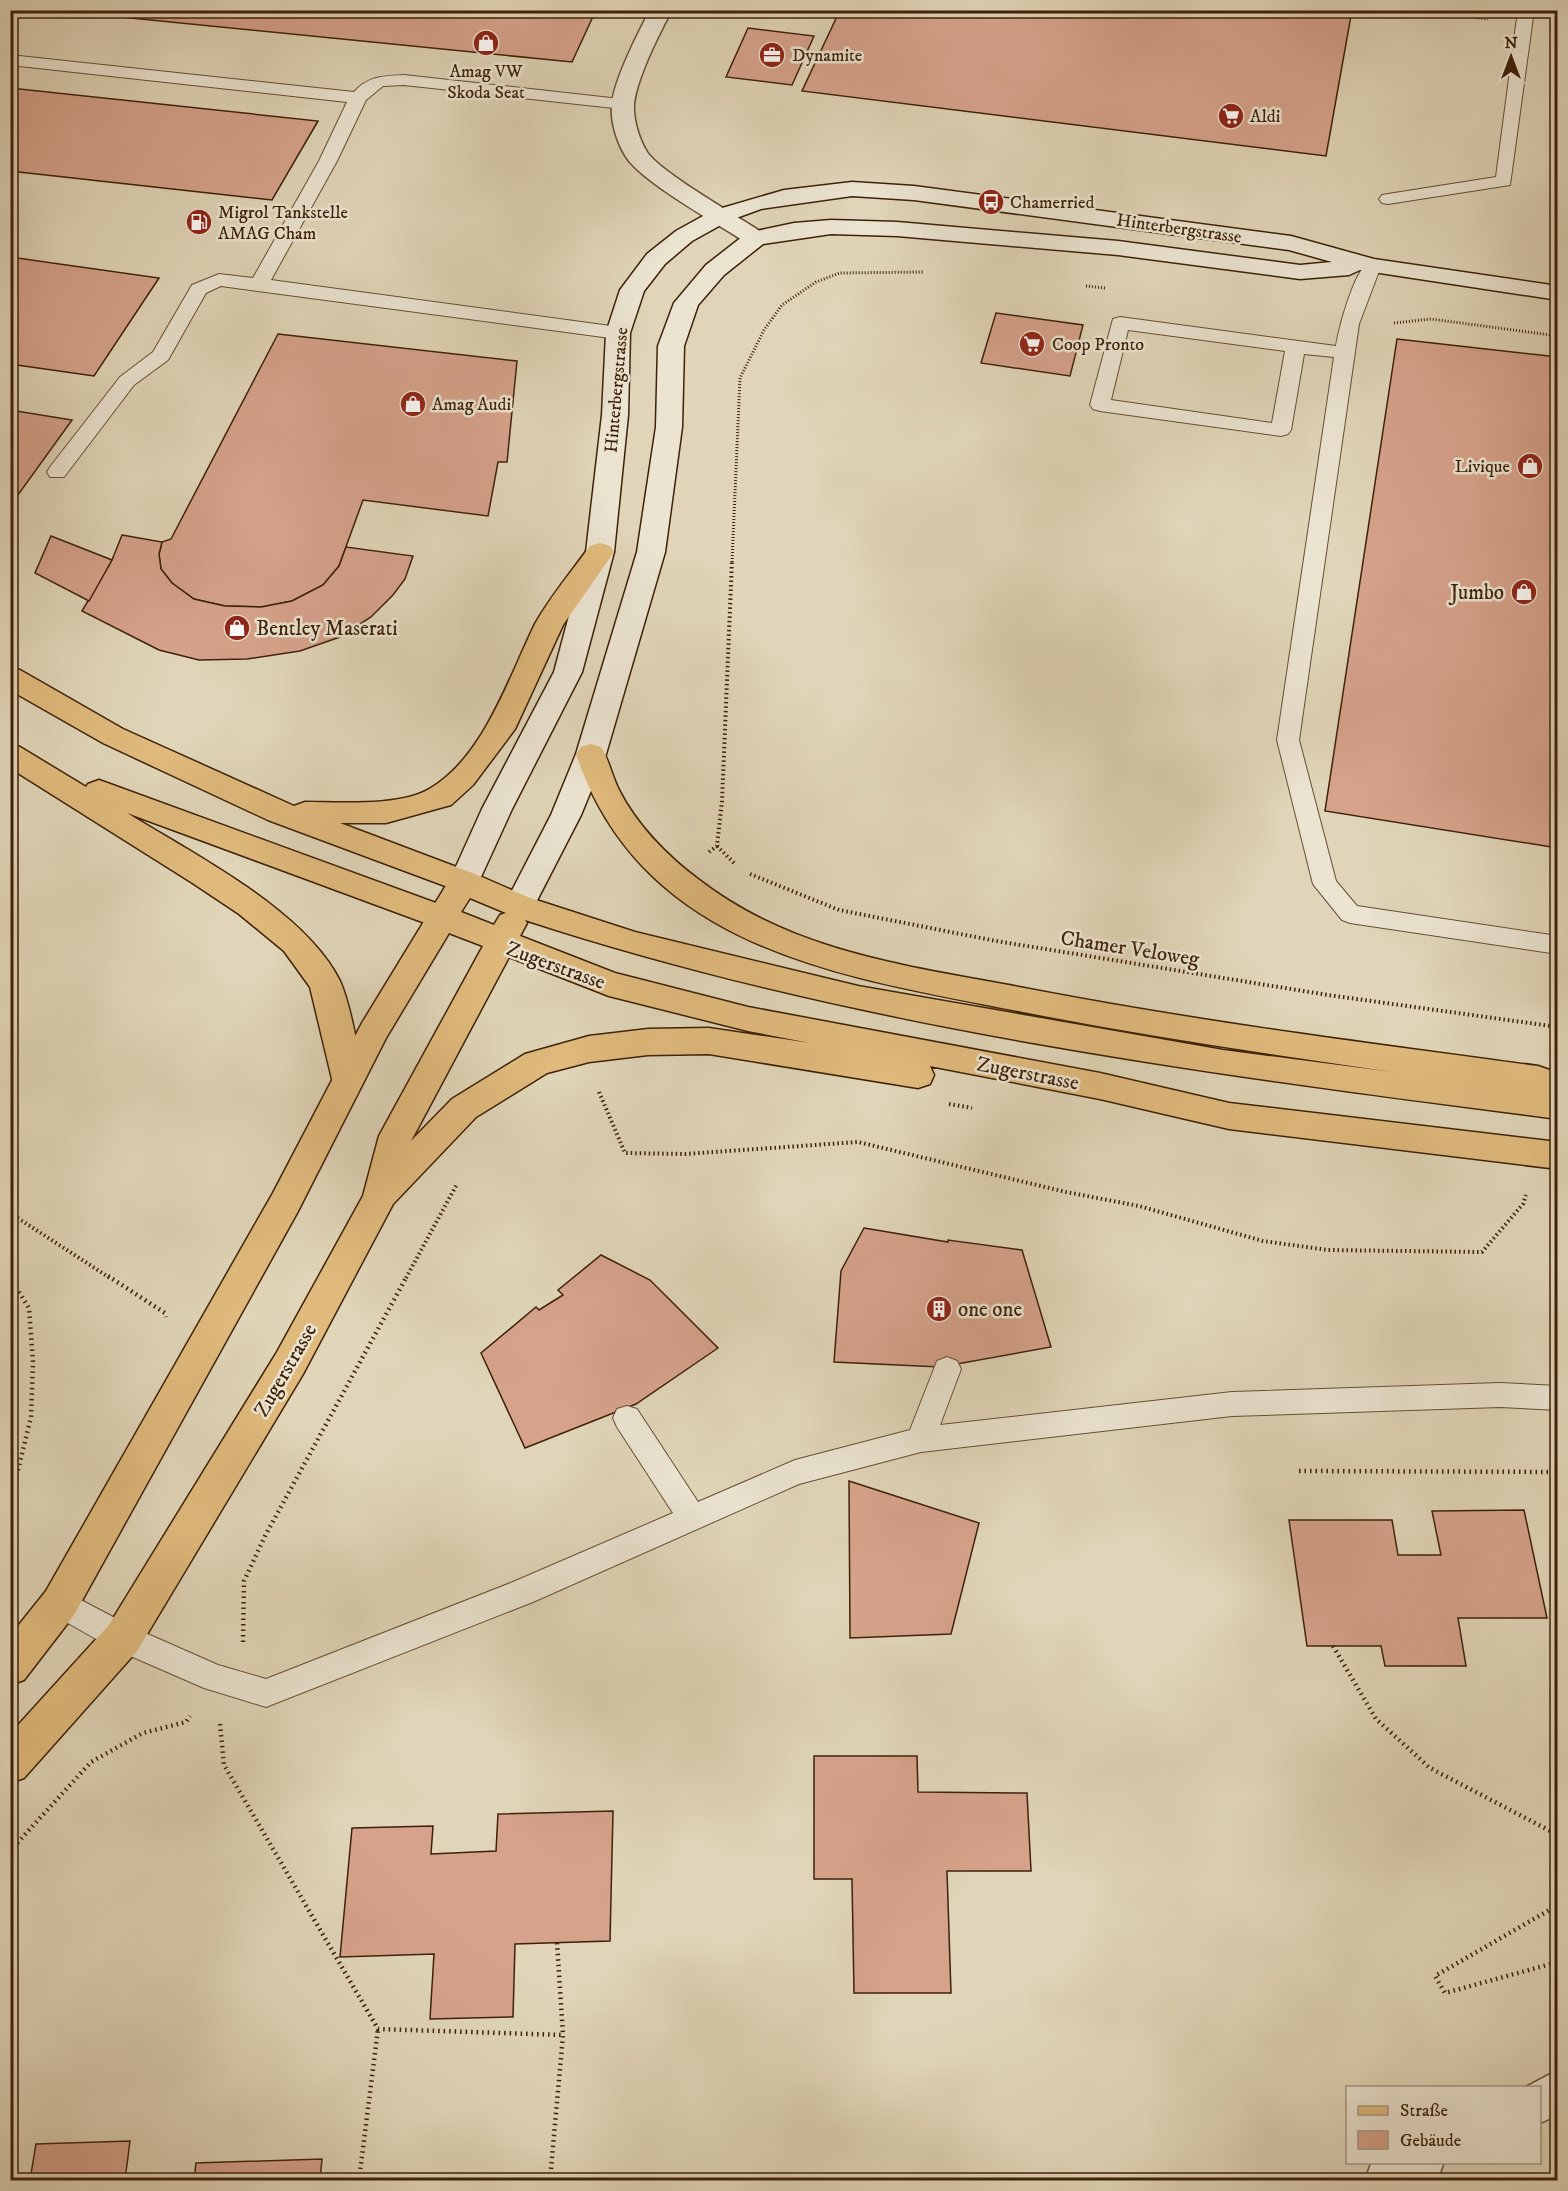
<svg xmlns="http://www.w3.org/2000/svg" width="1568" height="2191" font-family="'IM FELL DW Pica',serif">
  <style>
    .building { fill: #d6a28b; stroke: #3e2108; stroke-width: 1.5 }
    .lines { fill: none; stroke-linecap: round; stroke-linejoin: round }
    .lane-casing { stroke: #664e34; stroke-width: 2 }
    .street-casing { stroke: #664e34; stroke-width: 3 }
    .secondary-casing { stroke: #3e2108; stroke-width: 3 }
    .primary-casing { stroke: #3e2108; stroke-width: 3 }
    .highway-casing { stroke: #3e2108; stroke-width: 3 }
    .path-far2 { stroke: #3e2108; stroke-width: 3; stroke-dasharray: 1 2; stroke-linecap: butt }
    .path-far1 { stroke: #3e2108; stroke-width: 4; stroke-dasharray: 1.5 3; stroke-linecap: butt }
    .path { stroke: #3e2108; stroke-width: 4.5; stroke-dasharray: 1.5 4; stroke-linecap: butt }
    .lane { fill: #ebe4d1; fill-rule: evenodd }
    .street { fill: #ebe4d1; fill-rule: evenodd }
    .secondary { fill: #ebe4d1; fill-rule: evenodd }
    .primary { fill: #e0ba7c; fill-rule: evenodd }
    .highway { fill: #e0ba7c; fill-rule: evenodd }
    .labels { text-anchor: middle; stroke-width: 5; stroke-linejoin: round; paint-order: stroke }
    .far-poi-label { font-size: 18px; fill: #3e2108; stroke: #ebe4d1; text-anchor: start }
    .far-street-label { font-size: 18px; fill: #3e2108; stroke: #ebe4d1 }
    .poi-label { font-size: 21px; fill: #3e2108; stroke: #ebe4d1; text-anchor: start }
    .street-label { font-size: 21px; fill: #3e2108; stroke: #ebe4d1 }
  </style>
  <rect width="100%" height="100%" fill="#e0d5b8"/>
  <filter id="stains"><feTurbulence type="fractalNoise" baseFrequency=".00333" numOctaves="4"/><feColorMatrix values="0 0 0 0 .2 0 0 0 0 .09 0 0 0 0 .02 0 0 0 .5 -.17"/></filter>
  <radialGradient id="worn" r=".72"><stop offset=".6" stop-color="#630" stop-opacity="0"/><stop offset="1" stop-color="#630" stop-opacity=".3"/></radialGradient>
  <g class="building">
    <path d="M 50,10 L 596,10 L 572,62 Z"/>
    <path d="M 840,10 L 1352,10 L 1326,156 L 802,91 Z"/>
    <path d="M 748,28 L 814,36 L 792,85 L 726,77 Z"/>
    <path d="M 10,88 L 318,121 L 272,200 L 10,171 Z"/>
    <path d="M 10,257 L 159,278 L 94,376 L 10,364 Z"/>
    <path d="M 996,313 L 1083,325 L 1070,376 L 981,363 Z"/>
    <path d="M 278,334 L 517,361 L 507,462 L 498,462 L 488,516 L 363,500 L 339,566 L 323,585 L 292,601 L 261,607 L 225,606 L 194,599 L 172,583 L 161,569 L 159,554 L 162,542 L 171,539 Z"/>
    <path d="M 1397,339 L 1558,357 L 1558,848 L 1325,811 Z"/>
    <path d="M 10,410 L 72,420 L 10,506 Z"/>
    <path d="M 122,535 L 162,542 L 159,554 L 161,569 L 172,583 L 194,599 L 225,606 L 261,607 L 292,601 L 323,585 L 339,566 L 346,547 L 413,556 L 405,579 L 393,595 L 371,617 L 340,637 L 300,651 L 247,659 L 199,660 L 159,650 L 82,611 L 112,560 Z"/>
    <path d="M 51,536 L 112,560 L 89,601 L 35,573 Z"/>
    <path d="M 864,1228 L 948,1242 L 948,1240 L 1022,1250 L 1051,1347 L 940,1367 L 834,1362 L 841,1271 Z"/>
    <path d="M 601,1255 L 650,1280 L 718,1348 L 636,1404 L 525,1448 L 481,1353 L 536,1307 L 539,1310 L 563,1295 L 558,1290 Z"/>
    <path d="M 849,1481 L 979,1523 L 951,1634 L 850,1638 Z"/>
    <path d="M 1524,1510 L 1547,1618 L 1458,1618 L 1466,1666 L 1385,1666 L 1381,1646 L 1307,1646 L 1289,1520 L 1392,1520 L 1398,1555 L 1441,1555 L 1432,1511 Z"/>
    <path d="M 814,1756 L 917,1756 L 918,1792 L 1027,1793 L 1031,1871 L 947,1871 L 951,1993 L 854,1993 L 852,1879 L 814,1879 Z"/>
    <path d="M 613,1811 L 610,1941 L 515,1944 L 513,2017 L 430,2019 L 434,1954 L 340,1957 L 352,1828 L 433,1826 L 431,1854 L 496,1851 L 498,1814 Z"/>
    <path d="M 130,2141 L 125,2180 L 30,2180 L 36,2144 Z"/>
    <path d="M 322,2159 L 320,2180 L 194,2180 L 196,2163 Z"/>
  </g>
  <g class="lines">
    <g class="lane-casing">
      <g id="lane">
        <path d="M 1518,10 L 1534,10 L 1510,185 L 1388,204 L 1382,203 L 1379,199 L 1382,195 L 1388,194 L 1496,177 Z"/>
        <path d="M 10,55 L 354,92 C 368,76 383,76 404,75 L 629,100 L 632,104 L 629,108 L 623,109 L 404,85 L 383,86 L 366,100 L 337,161 L 271,280 L 618,327 L 628,333 L 618,339 L 221,286 L 206,293 L 168,360 L 134,385 L 64,477 L 50,477 L 47,472 L 50,467 L 120,377 L 153,352 L 192,285 L 219,274 L 253,278 L 319,161 L 347,102 L 10,65 Z"/>
        <path d="M 1372,260 L 1381,266 L 1359,324 L 1299,740 L 1336,881 L 1357,906 L 1558,936 L 1558,954 L 1350,923 L 1342,920 L 1313,884 L 1277,740 L 1334,357 L 1304,354 L 1291,430 L 1288,434 L 1281,436 L 1100,411 L 1093,409 L 1090,405 L 1113,319 L 1120,317 L 1336,346 C 1339,328 1355,265 1372,260 ZM 1128,330 L 1285,351 L 1272,423 L 1111,400 Z"/>
        <path d="M 947,1357 L 957,1361 L 961,1369 L 940,1425 L 1232,1392 L 1500,1383 L 1558,1386 L 1558,1410 L 1500,1407 L 1232,1416 L 921,1452 L 799,1484 L 533,1602 L 266,1707 L 204,1688 L 112,1648 L 50,1613 L 45,1603 L 50,1593 L 60,1589 L 134,1628 L 218,1665 L 266,1679 L 513,1582 L 673,1513 L 617,1427 L 613,1418 L 617,1409 L 627,1406 L 637,1409 L 698,1502 L 795,1460 L 910,1430 L 937,1361 Z"/>
      </g>
    </g>
    <g class="street-casing">
      <g id="street">
        <path d="M 650,10 L 672,10 C 659,34 637,78 634,104 C 633,119 639,139 647,152 C 660,172 739,217 763,233 L 767,238 L 763,243 L 755,245 L 747,243 C 715,222 652,188 629,161 C 618,147 610,122 612,104 C 614,80 638,33 650,10 Z"/>
        <path d="M 1558,2070 L 1558,2115 L 1540,2123 L 1540,2088 L 1524,2088 Z"/>
        <path d="M 1375,2162 L 1444,2162 L 1438,2178 L 1432,2180 L 1365,2180 L 1371,2164 Z"/>
      </g>
    </g>
    <g class="secondary-casing">
      <path id="secondary" d="M 852,182 L 914,186 L 1291,236 L 1374,259 L 1558,286 L 1558,300 L 1360,270 L 1349,275 L 1300,279 L 1118,255 L 897,236 L 831,234 L 763,244 L 724,275 L 698,305 L 684,346 L 682,427 L 665,552 L 606,754 L 581,815 L 530,914 L 519,917 L 508,914 L 504,906 L 551,815 L 576,754 L 637,552 L 656,427 L 658,346 L 674,303 L 706,265 L 747,233 L 794,223 L 831,220 L 897,222 L 1118,241 L 1300,265 L 1332,262 L 1289,250 L 914,200 L 852,196 L 761,209 L 728,221 L 692,241 L 665,264 L 644,291 L 630,333 L 628,415 L 614,552 L 582,672 L 512,809 L 475,890 L 464,893 L 453,890 L 449,882 L 482,809 L 554,672 L 586,552 L 602,415 L 606,333 L 620,290 L 647,254 L 676,231 L 712,211 L 784,190 Z"/>
    </g>
    <g class="primary-casing">
      <path id="primary" d="M 591,744 L 601,747 C 609,760 612,776 619,790 C 636,824 667,856 698,879 C 793,953 909,966 1024,988 C 1194,1021 1366,1043 1538,1066 L 1558,1073 L 1558,1119 C 1210,1074 859,1029 525,920 L 527,923 L 520,936 L 615,973 L 748,1007 L 1100,1073 L 1229,1103 L 1558,1142 L 1558,1169 L 1229,1129 L 1100,1099 L 930,1066 L 934,1075 L 930,1084 L 918,1088 L 709,1054 L 648,1055 L 589,1062 L 547,1073 L 476,1117 L 393,1204 L 303,1374 L 137,1651 L 24,1778 L 10,1783 L 10,1734 L 109,1625 L 277,1352 L 363,1196 L 379,1136 L 483,946 L 449,933 L 386,1038 L 297,1213 L 74,1615 L 24,1680 L 10,1685 L 10,1636 L 46,1591 L 273,1193 L 362,1023 L 453,874 L 464,871 L 475,874 L 530,898 L 635,932 L 858,986 L 1223,1050 L 1392,1072 C 1269,1054 1145,1036 1023,1012 C 846,977 643,952 576,754 L 581,747 ZM 470,898 L 506,913 L 500,915 L 494,925 L 461,912 ZM 509,957 L 609,996 L 748,1031 L 810,1043 L 709,1028 L 648,1029 L 589,1036 L 525,1054 L 452,1099 L 411,1141 Z"/>
    </g>
    <g class="highway-casing">
      <g id="highway">
        <path d="M 600,543 L 610,546 L 614,552 L 563,625 L 515,729 L 473,785 L 451,805 L 440,808 L 386,823 L 340,823 L 475,874 L 479,882 L 475,890 L 464,893 L 268,820 L 103,743 L 10,690 L 10,667 L 20,670 L 123,729 L 294,806 L 305,802 C 340,802 401,807 431,788 C 484,756 509,677 535,624 C 550,597 572,571 590,546 Z"/>
        <path d="M 10,744 L 20,747 L 86,787 L 88,784 L 99,780 L 110,784 L 455,910 L 460,918 L 455,926 L 444,930 L 127,813 C 193,854 305,910 340,981 C 351,1006 358,1051 364,1079 L 360,1088 L 348,1092 L 336,1088 L 332,1079 L 310,987 L 284,951 L 239,914 L 191,882 L 10,768 Z"/>
      </g>
    </g>
    <g class="path-far2">
      <path d="M 1410,10 L 1488,19"/>
      <path d="M 1086,286 L 1105,288"/>
      <path d="M 1394,323 L 1431,319 L 1558,336"/>
      <path d="M 732,562 L 740,378 L 764,330 L 782,305 L 816,282 L 840,273 L 923,272"/>
    </g>
    <g class="path-far1">
      <path d="M 717,846 L 736,865"/>
      <path d="M 709,852 L 717,846 L 722,801 L 732,560"/>
      <path d="M 750,874 L 839,910 L 996,941 L 1328,995 L 1558,1027"/>
      <path d="M 599,1092 L 625,1153 L 685,1154 L 858,1142 L 1066,1192 L 1139,1206 L 1263,1241 L 1328,1250 L 1482,1252 L 1523,1204 L 1526,1195"/>
      <path d="M 949,1104 L 972,1108"/>
      <path d="M 10,1213 L 110,1278"/>
      <path d="M 406,1278 L 457,1184"/>
    </g>
    <g class="path">
      <path d="M 108,1276 L 165,1313 L 166,1317"/>
      <path d="M 10,1278 L 29,1308 L 33,1362 L 31,1417 L 16,1478 L 10,1485"/>
      <path d="M 1299,1471 L 1558,1472"/>
      <path d="M 243,1642 L 244,1581 L 265,1536 L 407,1276"/>
      <path d="M 1333,1646 L 1376,1719 L 1430,1768 L 1558,1835"/>
      <path d="M 220,1724 L 224,1765 L 378,2029 L 563,2035"/>
      <path d="M 10,1851 L 91,1762 L 143,1733 L 186,1722 L 190,1716"/>
      <path d="M 1558,1905 L 1435,1976 L 1445,1993 L 1558,1962"/>
      <path d="M 359,2180 L 378,2029"/>
      <path d="M 550,2180 L 563,2035 L 557,1943"/>
    </g>
    <use href="#lane" class="lane"/>
    <use href="#street" class="street"/>
    <use href="#secondary" class="secondary"/>
    <use href="#primary" class="primary"/>
    <use href="#highway" class="highway"/>
  </g>
  <defs>
    <g id="shop-disc" transform="scale(1.35)"><circle r="9.5" fill="#8f2418" stroke="#ebe4d1"/><path d="M-5-2.5h2.3a2.7 3.5 0 0 1 5.4 0H5L5.5 6h-11ZM-1.5-2.5h3a1.5 2.3 0 0 0-3 0Z" fill="#fff"/></g>
    <g id="office-disc" transform="scale(1.35)"><circle r="9.5" fill="#8f2418" stroke="#ebe4d1"/><path d="M-6-3h4V-5.5h4V-3h4V5H-6ZM-1-4.5V-3h2v-1.5ZM-6 0V1H6V0Z" fill="#fff"/></g>
    <g id="supermarket-disc" transform="scale(1.35)"><circle r="9.5" fill="#8f2418" stroke="#ebe4d1"/><path d="M-6-5.5h2.5l.6 2H6L4.5 2H-2.5L-4.4-4H-6ZM-1.5 3.2a1.3 1.3 0 1 0 .1 0ZM3 3.2a1.3 1.3 0 1 0 .1 0Z" fill="#fff"/></g>
    <g id="bus-disc" transform="scale(1.35)"><circle r="9.5" fill="#8f2418" stroke="#ebe4d1"/><path d="M-5-6H5V4H4V6H2V4H-2V6H-4V4H-5ZM-3.5-4V0h7V-4ZM-3.5 1.2v1.5H-2V1.2ZM2 1.2v1.5H3.5V1.2Z" fill="#fff"/></g>
    <g id="fuel-disc" transform="scale(1.35)"><circle r="9.5" fill="#8f2418" stroke="#ebe4d1"/><path d="M-5.5-6h7V0h2V4h1.3V-2.5L3-4.5l.8-.8L6-3V5H2.5V1h-1V6h-7ZM-4.2-4.7v3.2H.2V-4.7Z" fill="#fff"/></g>
    <g id="building-disc" transform="scale(1.35)"><circle r="9.5" fill="#8f2418" stroke="#ebe4d1"/><path d="M-4-6H4V6H1V3H-1V6H-4ZM-2.5-4.3h1.7v1.8h-1.7ZM.8-4.3h1.7v1.8H.8ZM-2.5-1h1.7V.8h-1.7ZM.8-1h1.7V.8H.8Z" fill="#fff"/></g>
  </defs>
  <g fill-rule="evenodd">
    <use href="#shop-disc" x="486" y="43"/>
    <use href="#office-disc" x="772" y="55"/>
    <use href="#supermarket-disc" x="1231" y="116"/>
    <use href="#bus-disc" x="991" y="202"/>
    <use href="#fuel-disc" x="199" y="222"/>
    <use href="#supermarket-disc" x="1032" y="344"/>
    <use href="#shop-disc" x="413" y="404"/>
    <use href="#shop-disc" x="1530" y="466"/>
    <use href="#shop-disc" x="1524" y="592"/>
    <use href="#shop-disc" x="237" y="628"/>
    <use href="#building-disc" x="939" y="1309"/>
  </g>
  <g class="labels">
    <g class="far-poi-label">
      <text x="792" y="61">Dynamite</text>
      <text x="486" y="77" text-anchor="middle">Amag VW<tspan x="486" dy="21">Skoda Seat</tspan></text>
      <text x="1250" y="122">Aldi</text>
      <text x="1010" y="208">Chamerried</text>
      <text x="218" y="218">Migrol Tankstelle<tspan x="218" dy="21">AMAG Cham</tspan></text>
      <text x="1052" y="350">Coop Pronto</text>
      <text x="432" y="410">Amag Audi</text>
      <text x="1510" y="472" text-anchor="end">Livique</text>
    </g>
    <g class="far-street-label">
      <text transform="translate(1179 228) rotate(8)" y="6">Hinterbergstrasse</text>
      <text transform="translate(616 390) rotate(-85)" y="6">Hinterbergstrasse</text>
    </g>
    <g class="poi-label">
      <text x="1504" y="599" text-anchor="end">Jumbo</text>
      <text x="256" y="635">Bentley Maserati</text>
      <text x="958" y="1316">one one</text>
    </g>
    <g class="street-label">
      <text transform="translate(1130 948) rotate(9)" y="7">Chamer Veloweg</text>
      <text transform="translate(556 965) rotate(20)" y="7">Zugerstrasse</text>
      <text transform="translate(1028 1073) rotate(11)" y="7">Zugerstrasse</text>
      <text transform="translate(285 1370) rotate(-60)" y="7">Zugerstrasse</text>
    </g>
  </g>
  <rect width="1568" height="2191" fill="none" stroke="#e0d5b8" stroke-width="36"/>
  <rect x="12" y="12" width="1544" height="2167" fill="none" stroke="#3e2108" stroke-width="3"/>
  <rect x="18" y="18" width="1532" height="2155" fill="none" stroke="#3e2108" stroke-width="1.5"/>
  <rect x="1346" y="2086" width="195" height="78" fill="#ebe4d1" stroke="#a69681" stroke-width="1.5"/>
  <rect x="1358" y="2106" width="30" height="9" fill="#e0ba7c" stroke="#a69681" stroke-width="1.5"/>
  <text x="1400" y="2116" font-size="18" fill="#3e2108">Straße</text>
  <rect x="1358" y="2131" width="30" height="18" fill="#d6a28b" stroke="#a69681" stroke-width="1.5"/>
  <text x="1400" y="2146" font-size="18" fill="#3e2108">Gebäude</text>
  <g transform="translate(1511 57)" stroke="#ebe4d1" stroke-width="4.5" paint-order="stroke">
  <path d="M0-4.5L10 22L0 15L-10 22Z" fill="#3e2108"/>
  <text y="-9" font-size="16" font-weight="bold" text-anchor="middle" fill="#3e2108">N</text>
  </g>
  <rect width="100%" height="100%" filter="url(#stains)"/>
  <rect width="100%" height="100%" fill="url(#worn)"/>
</svg>
